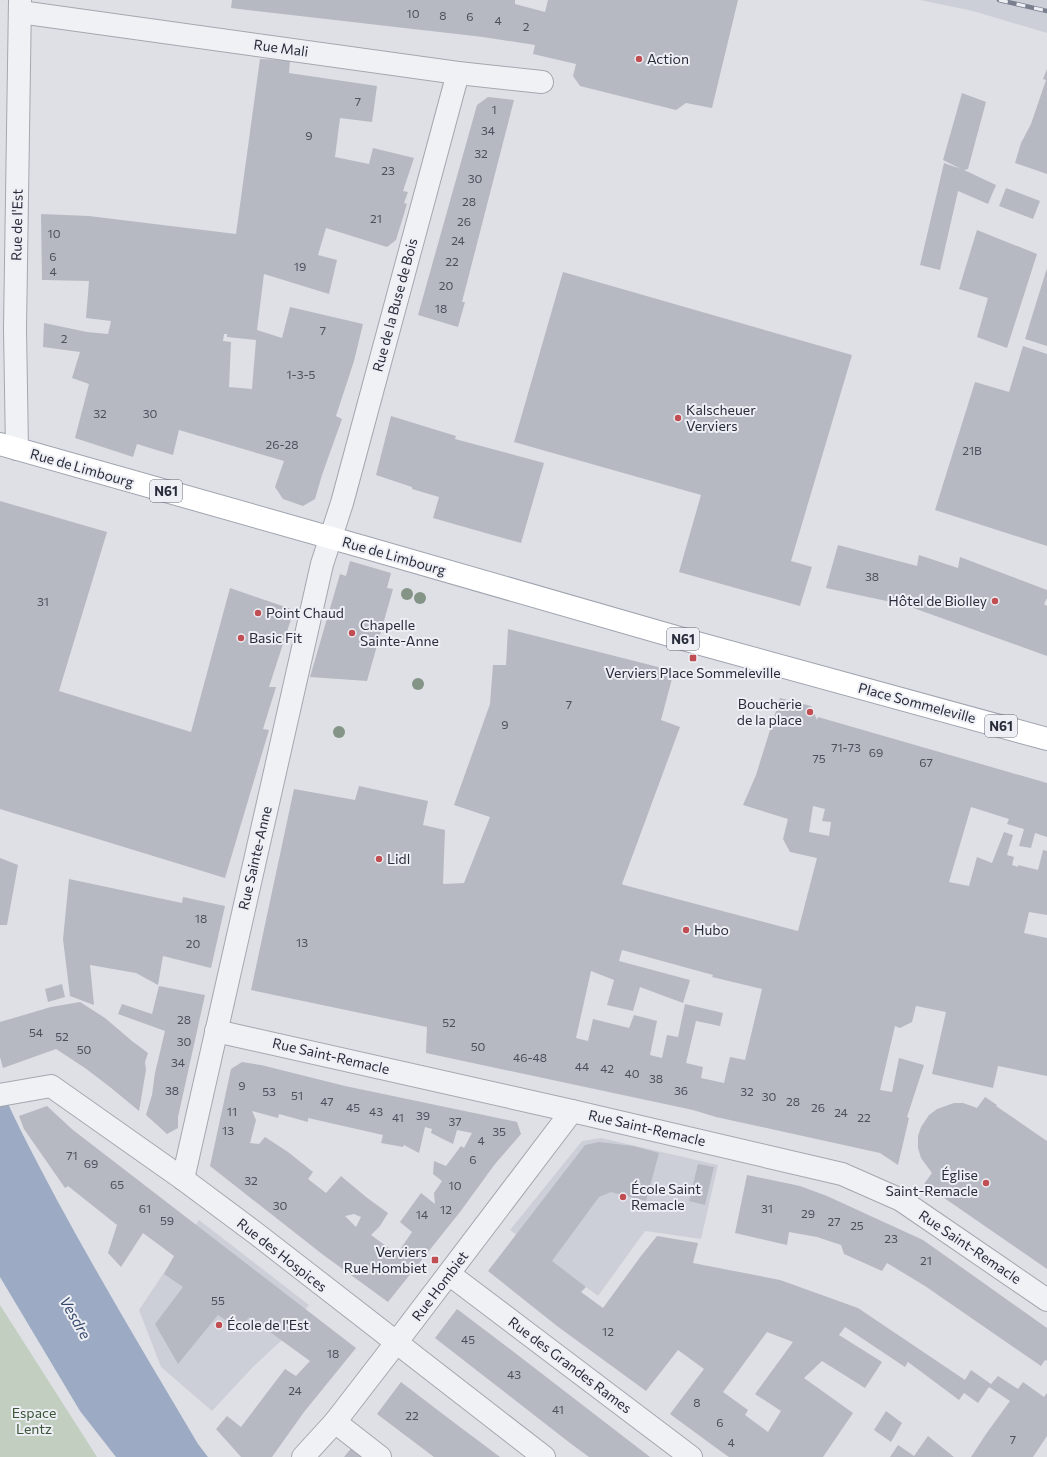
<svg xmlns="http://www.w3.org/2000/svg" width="1047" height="1457" font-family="Commissioner,sans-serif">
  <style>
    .built { fill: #cccfd7 }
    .green { fill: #c2cfc0 }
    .water { fill: #9cabc3 }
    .building { fill: #b6b9c2; fill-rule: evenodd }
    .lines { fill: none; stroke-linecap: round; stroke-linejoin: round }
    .street-casing { stroke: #a4a7af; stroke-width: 24 }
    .primary-casing { stroke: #9fa4b0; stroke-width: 24 }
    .street { stroke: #f0f1f5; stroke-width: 22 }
    .primary { stroke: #fff; stroke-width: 22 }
    .rail-casing { stroke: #797f8e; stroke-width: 4.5 }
    .rail { stroke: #edeff4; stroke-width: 3; stroke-dasharray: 9; stroke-linecap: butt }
    .tree { fill: #849486 }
    .poi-dot { fill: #c04e53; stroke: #edeff4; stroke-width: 1.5 }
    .labels { text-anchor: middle; stroke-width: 4; stroke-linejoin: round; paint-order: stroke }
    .number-label { font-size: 12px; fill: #4c505d }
    .shield { fill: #edeff4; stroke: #646772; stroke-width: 1 }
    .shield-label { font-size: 13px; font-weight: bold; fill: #292d3b }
    .street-label { font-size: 14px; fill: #292d3b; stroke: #edeff4 }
    .poi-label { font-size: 14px; fill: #292d3b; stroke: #edeff4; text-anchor: start }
    .park-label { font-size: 14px; fill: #3a5537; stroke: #edeff4 }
    .water-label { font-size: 15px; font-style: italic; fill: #37496b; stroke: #edeff4 }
  </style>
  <rect width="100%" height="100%" fill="#dee0e6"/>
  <g class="built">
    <path d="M 920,0 L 1047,0 L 1047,33 L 973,11 Z"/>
    <path d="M 601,1138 L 718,1165 L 701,1239 L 645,1231 L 598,1296 L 510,1230 L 582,1141 Z"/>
    <path d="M 199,1220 L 309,1305 L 282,1340 L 253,1367 L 212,1411 L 161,1367 L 139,1310 Z"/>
  </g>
  <path class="green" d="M 0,1305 L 97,1457 L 0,1457 Z"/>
  <path class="water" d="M 0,1086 C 17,1125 37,1162 57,1200 C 102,1283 150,1363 198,1444 L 208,1457 L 116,1457 L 80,1411 L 0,1277 Z"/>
  <g class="building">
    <path d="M 232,0 L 515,0 L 515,4 L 545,12 L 548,0 L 738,0 L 712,108 L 686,103 L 676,110 L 580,86 L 573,76 L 576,64 L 533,54 L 535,45 L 483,37 L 231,8 Z"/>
    <path d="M 260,59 L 290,60 L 289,73 L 377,86 L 372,122 L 340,118 L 335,157 L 369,164 L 373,148 L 414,158 L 403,191 L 408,192 L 404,203 L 407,204 L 396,240 L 387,247 L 326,228 L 318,255 L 337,260 L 329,294 L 264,274 L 257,330 L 282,338 L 290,307 L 363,324 L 354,361 L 336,416 L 342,419 L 322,475 L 315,499 L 303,506 L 283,499 L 275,487 L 284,461 L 179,430 L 173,455 L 137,444 L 133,457 L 75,438 L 89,384 L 72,378 L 80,352 L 43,347 L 44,323 L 87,332 L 108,334 L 111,321 L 86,318 L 89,281 L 42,280 L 41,214 L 89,216 L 236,234 ZM 224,334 L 227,334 L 227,337 L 256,340 L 252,389 L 229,387 L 231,342 L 223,341 Z"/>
    <path d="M 1047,69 L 1047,174 L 1015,163 L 1021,143 L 1031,124 L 1046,80 L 1043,79 Z"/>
    <path d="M 962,93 L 986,102 L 968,169 L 964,170 L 996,185 L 988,204 L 958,191 L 940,270 L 920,265 L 944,163 L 961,169 L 943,160 Z"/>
    <path d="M 488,97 L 514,100 L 462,302 L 465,302 L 458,327 L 418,315 L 477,105 Z"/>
    <path d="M 1006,188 L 1040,201 L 1033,219 L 999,206 Z"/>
    <path d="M 977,230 L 1037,254 L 1007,348 L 977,337 L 988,298 L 959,289 Z"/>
    <path d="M 1047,268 L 1047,346 L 1025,339 Z"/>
    <path d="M 563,272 L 852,355 L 791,561 L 812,567 L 800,606 L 679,572 L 701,495 L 514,442 Z"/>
    <path d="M 1023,346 L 1047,354 L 1047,546 L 935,510 L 975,382 L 1009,392 Z"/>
    <path d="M 391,416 L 456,436 L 455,439 L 544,463 L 521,543 L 433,518 L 439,497 L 412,489 L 412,487 L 376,475 Z"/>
    <path d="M 0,501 L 107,532 L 59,691 L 191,732 L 230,588 L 294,610 L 269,687 L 276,687 L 263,729 L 269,730 L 225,878 L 0,809 Z"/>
    <path d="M 838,545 L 917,566 L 919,555 L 958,568 L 960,557 L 1047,590 L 1047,598 L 1044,604 L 1047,606 L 1047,656 L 905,605 L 826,588 Z"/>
    <path d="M 350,561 L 391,573 L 387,588 L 393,589 L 367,681 L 310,677 L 340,574 L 346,576 Z"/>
    <path d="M 508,629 L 674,671 L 661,720 L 680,727 L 622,884 L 624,885 L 798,931 L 817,858 L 790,852 L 783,839 L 788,819 L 743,805 L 756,775 L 780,698 L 811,706 L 817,720 L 818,717 L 1047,783 L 1047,837 L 1035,833 L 1031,848 L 1019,846 L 1024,829 L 1007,824 L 1009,819 L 971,807 L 949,882 L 969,886 L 977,857 L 992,863 L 1004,832 L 1013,835 L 1007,855 L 1014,857 L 1012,865 L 1018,867 L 1018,865 L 1038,870 L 1043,850 L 1047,851 L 1047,915 L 1029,912 L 1024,933 L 1047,938 L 1047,1076 L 998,1066 L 993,1088 L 932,1074 L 946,1012 L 916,1006 L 912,1022 L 900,1028 L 895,1026 L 880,1090 L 892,1092 L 899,1058 L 924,1065 L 907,1117 L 909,1118 L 898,1165 L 880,1153 L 716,1117 L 693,1110 L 426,1053 L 427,1027 L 251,990 L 294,789 L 355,800 L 359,786 L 428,801 L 423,825 L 445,830 L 443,883 L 444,884 L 464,883 L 490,817 L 454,805 L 490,704 L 493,665 L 506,665 ZM 813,806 L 825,809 L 822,821 L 831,822 L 829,836 L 809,832 ZM 622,950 L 713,975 L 712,977 L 762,989 L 745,1060 L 730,1057 L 724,1083 L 701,1078 L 703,1067 L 686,1063 L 696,1021 L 720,1026 L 723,1013 L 685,1004 L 678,1037 L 667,1035 L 662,1058 L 650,1055 L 657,1021 L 634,1015 L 629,1028 L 593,1019 L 588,1041 L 576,1038 L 591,971 L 614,980 L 607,1005 L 633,1011 L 640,987 L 683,1003 L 690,980 L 619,961 Z"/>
    <path d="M 0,858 L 18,865 L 7,925 L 0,925 Z"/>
    <path d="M 69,879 L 182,903 L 183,897 L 225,906 L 211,968 L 163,956 L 158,985 L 136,973 L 90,965 L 94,1005 L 70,996 L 63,939 Z"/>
    <path d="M 62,984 L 65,997 L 48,1002 L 45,989 Z"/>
    <path d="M 159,986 L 205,995 L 178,1117 L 178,1128 L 167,1134 L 146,1115 L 152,1095 L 155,1073 L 165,1031 L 118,1014 L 122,1004 L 152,1014 Z"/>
    <path d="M 80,1002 L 105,1018 L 132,1041 L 148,1053 L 145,1062 L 146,1070 L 139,1111 L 110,1087 L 85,1068 L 56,1049 L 3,1068 L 0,1057 L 0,1022 L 51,1007 Z"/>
    <path d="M 242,1062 L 261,1065 L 345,1086 L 517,1122 L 521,1134 L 495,1164 L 460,1212 L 388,1302 L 322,1254 L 210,1166 L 231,1069 ZM 252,1111 L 278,1118 L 279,1114 L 308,1122 L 308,1118 L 383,1135 L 381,1143 L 403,1147 L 404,1145 L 419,1153 L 425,1127 L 432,1129 L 431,1133 L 453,1144 L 457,1130 L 472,1133 L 464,1148 L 461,1146 L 446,1166 L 434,1161 L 433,1174 L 442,1181 L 434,1193 L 435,1204 L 421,1193 L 400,1222 L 412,1232 L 397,1254 L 371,1235 L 380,1226 L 388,1213 L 366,1197 L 341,1176 L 326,1193 L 308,1179 L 313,1172 L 288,1152 L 265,1137 L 259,1144 L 250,1143 L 256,1120 ZM 354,1214 L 361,1217 L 356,1227 L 345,1216 Z"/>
    <path d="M 985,1097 L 997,1105 L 996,1106 L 1047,1141 L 1047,1269 L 924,1184 L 932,1173 L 921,1158 L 918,1148 L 918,1136 L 921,1127 L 929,1115 L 937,1109 L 954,1103 L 963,1103 L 977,1108 Z"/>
    <path d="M 47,1106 L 73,1130 L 356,1348 L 304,1412 L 272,1457 L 241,1457 L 216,1429 L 227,1416 L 241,1427 L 285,1369 L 296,1376 L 310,1361 L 249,1317 L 240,1330 L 218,1315 L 178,1364 L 155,1324 L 183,1287 L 164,1274 L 174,1256 L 143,1233 L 121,1267 L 108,1253 L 117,1225 L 68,1186 L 65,1188 L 24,1129 L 19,1116 Z"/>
    <path d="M 599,1142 L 633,1146 L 659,1153 L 646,1201 L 611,1192 L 599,1197 L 552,1261 L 586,1287 L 581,1292 L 603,1308 L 641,1256 L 657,1236 L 698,1243 L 693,1263 L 780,1280 L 858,1308 L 965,1380 L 971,1370 L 991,1384 L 998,1376 L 1018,1389 L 1023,1382 L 1044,1397 L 1047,1393 L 1047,1436 L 1033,1457 L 971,1457 L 986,1434 L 1010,1401 L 989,1387 L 978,1403 L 964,1393 L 959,1400 L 908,1362 L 905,1367 L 845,1327 L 839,1335 L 882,1362 L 865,1388 L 822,1361 L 804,1378 L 853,1413 L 823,1457 L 729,1457 L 719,1450 L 670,1414 L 704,1369 L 678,1350 L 646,1391 L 557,1326 L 488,1271 L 585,1145 ZM 767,1332 L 793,1342 L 755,1394 L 781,1411 L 768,1432 L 745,1415 L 748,1410 L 723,1392 Z"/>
    <path d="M 698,1164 L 714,1167 L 705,1205 L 689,1201 Z"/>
    <path d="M 747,1175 L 800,1186 L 827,1196 L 923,1240 L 1047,1328 L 1047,1361 L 1045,1360 L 1041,1366 L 925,1286 L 887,1263 L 882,1271 L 844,1254 L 841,1245 L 817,1237 L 789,1232 L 787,1245 L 735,1233 Z"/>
    <path d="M 457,1309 L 502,1343 L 650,1457 L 589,1457 L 570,1443 L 435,1338 Z"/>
    <path d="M 401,1382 L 448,1418 L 500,1457 L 434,1457 L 377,1414 Z"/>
    <path d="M 886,1411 L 902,1423 L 891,1442 L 874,1430 Z"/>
    <path d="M 928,1436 L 954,1457 L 890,1457 L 898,1445 L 914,1456 Z"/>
    <path d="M 353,1446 L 366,1457 L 344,1457 Z"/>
  </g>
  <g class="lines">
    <g class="street-casing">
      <g id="street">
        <path d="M 20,12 L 458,73 L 542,82"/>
        <path d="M 17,449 L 15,329 L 20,0"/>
        <path d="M 216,1031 L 572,1111 L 842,1174 L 901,1200 L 1047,1300"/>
        <path d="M 0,1095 L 51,1086 L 183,1179 L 258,1235 L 544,1457"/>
        <path d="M 183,1179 L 322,564 L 342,503 L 458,73"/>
        <path d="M 449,1274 L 691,1457"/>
        <path d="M 335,1422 L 380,1457"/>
        <path d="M 303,1457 L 335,1422 L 396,1343 L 572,1111"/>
      </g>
    </g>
    <g class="primary-casing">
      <path id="primary" d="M 0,444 L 367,548 L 697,643 L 1047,739"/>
    </g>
    <use href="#street" class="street"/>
    <use href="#primary" class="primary"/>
    <g class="rail-casing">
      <path id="rail" d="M 999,0 L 1047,11"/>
    </g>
    <use href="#rail" class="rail"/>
  </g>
  <g class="tree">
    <circle cx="407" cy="594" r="6"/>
    <circle cx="420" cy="598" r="6"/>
    <circle cx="418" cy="684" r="6"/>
    <circle cx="339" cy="732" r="6"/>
  </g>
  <g class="poi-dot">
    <circle cx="639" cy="59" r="4"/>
    <circle cx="678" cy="418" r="4"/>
    <circle cx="995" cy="601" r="4"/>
    <circle cx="258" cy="613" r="4"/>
    <circle cx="352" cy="633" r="4"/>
    <circle cx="241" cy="638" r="4"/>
    <rect x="689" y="654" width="8" height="8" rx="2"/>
    <circle cx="810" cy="712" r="4"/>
    <circle cx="379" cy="859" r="4"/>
    <circle cx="686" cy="930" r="4"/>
    <circle cx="986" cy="1183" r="4"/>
    <circle cx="623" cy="1197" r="4"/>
    <rect x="431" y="1256" width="8" height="8" rx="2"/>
    <circle cx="219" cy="1325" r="4"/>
  </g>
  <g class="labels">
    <g class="number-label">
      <text x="413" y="18">10</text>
      <text x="443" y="20">8</text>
      <text x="470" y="21">6</text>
      <text x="498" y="25">4</text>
      <text x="526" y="31">2</text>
      <text x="358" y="106">7</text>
      <text x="494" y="114">1</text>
      <text x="488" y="135">34</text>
      <text x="309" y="140">9</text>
      <text x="481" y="158">32</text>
      <text x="388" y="175">23</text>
      <text x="475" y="183">30</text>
      <text x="469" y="206">28</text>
      <text x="376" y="223">21</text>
      <text x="464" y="226">26</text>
      <text x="54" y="238">10</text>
      <text x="458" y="245">24</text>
      <text x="53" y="261">6</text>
      <text x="452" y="266">22</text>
      <text x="300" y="271">19</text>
      <text x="53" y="276">4</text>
      <text x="446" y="290">20</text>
      <text x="441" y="313">18</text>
      <text x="323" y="335">7</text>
      <text x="64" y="343">2</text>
      <text x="301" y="379">1-3-5</text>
      <text x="100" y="418">32</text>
      <text x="150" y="418">30</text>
      <text x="282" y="449">26-28</text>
      <text x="972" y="455">21B</text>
      <text x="872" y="581">38</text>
      <text x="43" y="606">31</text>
      <text x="569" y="709">7</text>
      <text x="505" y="729">9</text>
      <text x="846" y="752">71-73</text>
      <text x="876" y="757">69</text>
      <text x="819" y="763">75</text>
      <text x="926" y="767">67</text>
      <text x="201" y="923">18</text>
      <text x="302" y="947">13</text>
      <text x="193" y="948">20</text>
      <text x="184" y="1024">28</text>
      <text x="449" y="1027">52</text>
      <text x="36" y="1037">54</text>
      <text x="62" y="1041">52</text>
      <text x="184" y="1046">30</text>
      <text x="478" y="1051">50</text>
      <text x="84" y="1054">50</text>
      <text x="530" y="1062">46-48</text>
      <text x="178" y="1067">34</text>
      <text x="582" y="1071">44</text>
      <text x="607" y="1073">42</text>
      <text x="632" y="1078">40</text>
      <text x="656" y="1083">38</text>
      <text x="242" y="1090">9</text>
      <text x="172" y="1095">38</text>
      <text x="681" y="1095">36</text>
      <text x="269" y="1096">53</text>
      <text x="747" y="1096">32</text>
      <text x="297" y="1100">51</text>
      <text x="769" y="1101">30</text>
      <text x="327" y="1106">47</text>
      <text x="793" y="1106">28</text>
      <text x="353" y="1112">45</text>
      <text x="818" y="1112">26</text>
      <text x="232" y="1116">11</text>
      <text x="376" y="1116">43</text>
      <text x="841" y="1117">24</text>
      <text x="423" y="1120">39</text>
      <text x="398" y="1122">41</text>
      <text x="864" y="1122">22</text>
      <text x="455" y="1126">37</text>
      <text x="228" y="1135">13</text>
      <text x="499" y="1136">35</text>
      <text x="481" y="1145">4</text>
      <text x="72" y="1160">71</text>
      <text x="473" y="1164">6</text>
      <text x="91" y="1168">69</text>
      <text x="251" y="1185">32</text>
      <text x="117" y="1189">65</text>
      <text x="455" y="1190">10</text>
      <text x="280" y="1210">30</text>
      <text x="145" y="1213">61</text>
      <text x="767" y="1213">31</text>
      <text x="446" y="1214">12</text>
      <text x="808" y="1218">29</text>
      <text x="422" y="1219">14</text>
      <text x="167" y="1225">59</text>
      <text x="834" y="1226">27</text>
      <text x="857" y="1230">25</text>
      <text x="891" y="1243">23</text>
      <text x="926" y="1265">21</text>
      <text x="218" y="1305">55</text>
      <text x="608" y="1336">12</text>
      <text x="468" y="1344">45</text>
      <text x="333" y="1358">18</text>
      <text x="514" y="1379">43</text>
      <text x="295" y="1395">24</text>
      <text x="697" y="1407">8</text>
      <text x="558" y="1414">41</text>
      <text x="412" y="1420">22</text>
      <text x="720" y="1427">6</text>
      <text x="1013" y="1444">7</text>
      <text x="731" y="1447">4</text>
    </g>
    <g class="shield">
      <rect x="150" y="480" width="32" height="22" rx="3"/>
      <rect x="667" y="628" width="32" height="22" rx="3"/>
      <rect x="985" y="715" width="32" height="22" rx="3"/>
    </g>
    <g class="shield-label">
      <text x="166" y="496">N61</text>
      <text x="683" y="644">N61</text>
      <text x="1001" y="731">N61</text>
    </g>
    <g class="street-label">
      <text transform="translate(281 48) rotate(8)" y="5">Rue Mali</text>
      <text transform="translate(17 225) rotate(-89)" y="5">Rue de l'Est</text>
      <text transform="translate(395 305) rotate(-75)" y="5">Rue de la Buse de Bois</text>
      <text transform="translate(82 468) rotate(16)" y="5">Rue de Limbourg</text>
      <text transform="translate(394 556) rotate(16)" y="5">Rue de Limbourg</text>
      <text transform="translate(917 703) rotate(15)" y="5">Place Sommeleville</text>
      <text transform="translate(255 858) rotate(-77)" y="5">Rue Sainte-Anne</text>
      <text transform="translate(331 1056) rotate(13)" y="5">Rue Saint-Remacle</text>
      <text transform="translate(647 1128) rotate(13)" y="5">Rue Saint-Remacle</text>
      <text transform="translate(970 1247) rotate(34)" y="5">Rue Saint-Remacle</text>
      <text transform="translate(282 1255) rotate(38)" y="5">Rue des Hospices</text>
      <text transform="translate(440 1286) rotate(-53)" y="5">Rue Hombiet</text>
      <text transform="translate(570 1365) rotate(37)" y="5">Rue des Grandes Rames</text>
    </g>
    <g class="poi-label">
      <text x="647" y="64">Action</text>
      <text x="686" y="415">Kalscheuer<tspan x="686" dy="16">Verviers</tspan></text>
      <text x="987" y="606" text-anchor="end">Hôtel de Biolley</text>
      <text x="266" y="618">Point Chaud</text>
      <text x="360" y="630">Chapelle<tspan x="360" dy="16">Sainte-Anne</tspan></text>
      <text x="249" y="643">Basic Fit</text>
      <text x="693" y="678" text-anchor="middle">Verviers Place Sommeleville</text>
      <text x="802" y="709" text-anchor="end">Boucherie<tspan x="802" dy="16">de la place</tspan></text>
      <text x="387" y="864">Lidl</text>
      <text x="694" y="935">Hubo</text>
      <text x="978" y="1180" text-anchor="end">Église<tspan x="978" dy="16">Saint-Remacle</tspan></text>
      <text x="631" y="1194">École Saint<tspan x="631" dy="16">Remacle</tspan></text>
      <text x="427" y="1257" text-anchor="end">Verviers<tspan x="427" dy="16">Rue Hombiet</tspan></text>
      <text x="227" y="1330">École de l'Est</text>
    </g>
    <g class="park-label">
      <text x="34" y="1418">Espace<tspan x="34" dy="16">Lentz</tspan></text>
    </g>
    <g class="water-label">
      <text transform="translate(75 1318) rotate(60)" y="5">Vesdre</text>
    </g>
  </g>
</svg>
